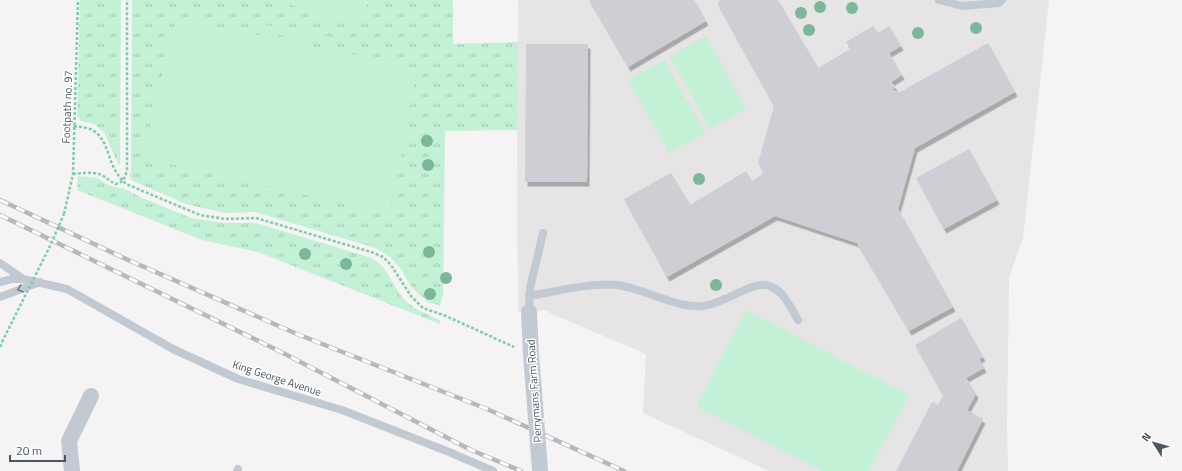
<svg xmlns="http://www.w3.org/2000/svg" width="1182" height="471" font-family="'Titillium Web',sans-serif">
  <style>
    .education { fill: #e6e4e5 }
    .grass { fill: url(#grass-tufts) }
    .park { fill: #c3f1d5 }
    .building { fill: #cdcfd5; filter: url(#shadow) }
    .lines { fill: none; stroke-linecap: round; stroke-linejoin: round }
    .path { stroke: #7ad0a6; stroke-width: 2.5; stroke-dasharray: 3 2; stroke-linecap: butt }
    .lane { stroke: #c1cad2; stroke-width: 8 }
    .street { stroke: #c1cad2; stroke-width: 16 }
    .rail-casing { stroke: #b5b8bd; stroke-width: 4.5 }
    .rail { stroke: #fff; stroke-width: 3; stroke-dasharray: 9; stroke-linecap: butt }
    .path-bridge { stroke: #7ad0a6; stroke-width: 2.5; stroke-dasharray: 3 2; stroke-linecap: butt }
    .street-bridge { stroke: #c1cad2; stroke-width: 16 }
    .tree { fill: #7bb799 }
    .oneway { stroke: #6e7983 }
    .labels { text-anchor: middle; stroke-width: 3; stroke-linejoin: round; paint-order: stroke }
    .street-label { font-size: 11px; fill: #4a5661; stroke: #fff }
  </style>
  <defs>
    <pattern id="grass-tufts" width="24" height="20" patternUnits="userSpaceOnUse"><rect width="24" height="20" fill="#c3f1d5"/><path d="M3 7l-1-3M5 7V3M7 7l1-3M15 17l-1-3M17 17v-4M19 17l1-3" fill="none" stroke="#a0c6b0"/></pattern>
    <filter id="shadow"><feDropShadow dx="2.5" dy="4.5" stdDeviation="0" flood-color="#0004"/></filter>
  </defs>
  <rect width="100%" height="100%" fill="#f5f3f3"/>
  <path class="education" d="M 518,0 L 1049,0 L 1023,238 L 1009,278 L 1007,426 L 1008,471 L 769,471 L 643,413 L 646,354 L 550,313 L 547,310 L 518,312 L 517,130 Z"/>
  <g class="grass">
    <path d="M 80,0 L 121,0 L 120,166 L 118,164 L 105,134 C 98,125 92,123 81,121 L 77,116 Z"/>
    <path d="M 132,0 L 453,0 L 453,44 L 518,42 L 517,130 L 445,131 L 443,295 L 440,305 L 429,303 L 412,288 L 401,269 L 390,257 L 376,248 L 255,212 L 225,213 L 186,204 L 133,181 L 129,176 L 131,173 Z"/>
    <path d="M 78,176 L 98,178 L 108,185 L 119,188 L 123,188 L 138,196 L 191,218 L 224,223 L 256,223 L 369,257 C 392,268 392,290 409,304 C 418,311 429,315 440,320 L 440,324 L 258,252 L 202,240 L 77,190 Z"/>
  </g>
  <g class="park">
    <path d="M 278,0 L 369,0 L 359,28 Z"/>
    <path d="M 176,18 L 417,68 L 390,214 L 143,158 Z"/>
    <path d="M 259,24 L 332,37 L 331,44 L 257,31 Z"/>
    <path d="M 706,36 L 746,109 L 710,129 L 670,56 Z"/>
    <path d="M 664,60 L 705,133 L 669,153 L 628,80 Z"/>
    <path d="M 746,310 L 909,395 L 869,471 L 822,471 L 696,406 Z"/>
  </g>
  <g class="building">
    <path d="M 589,0 L 694,0 L 706,21 L 628,67 Z"/>
    <path d="M 721,0 L 778,0 L 818,68 L 850,49 L 846,42 L 873,26 L 878,33 L 889,26 L 901,46 L 889,53 L 902,75 L 891,82 L 895,86 L 892,90 L 900,92 L 988,43 L 1015,92 L 915,148 L 898,209 L 953,307 L 909,331 L 857,243 L 775,216 L 667,277 L 624,199 L 671,173 L 690,205 L 746,171 L 752,181 L 764,173 L 758,163 L 774,106 L 717,3 Z"/>
    <path d="M 526,44 L 588,44 L 587,182 L 525,182 Z"/>
    <path d="M 969,149 L 997,200 L 944,229 L 916,178 Z"/>
    <path d="M 961,318 L 983,357 L 979,359 L 984,368 L 966,378 L 976,394 L 967,410 L 983,419 L 957,471 L 896,471 L 932,402 L 938,405 L 943,395 L 915,345 Z"/>
  </g>
  <g class="lines">
    <g class="path">
      <path d="M 74,126 C 79,127 85,127 90,129 C 105,135 107,153 113,166 C 116,173 121,179 126,184 L 200,215 L 225,219 L 256,218 L 371,252 L 383,257 L 391,265 L 411,296 L 423,308 L 446,316 L 514,347"/>
      <path d="M 73,174 C 80,173 92,172 99,174 C 105,176 109,181 116,184 L 123,181 L 127,171 L 127,0"/>
      <path d="M 64,214 L 73,174 L 78,0"/>
      <path d="M 0,347 L 2,342"/>
    </g>
    <g class="lane">
      <path d="M 939,0 L 962,6 L 999,3 L 1002,0"/>
      <path d="M 0,263 L 22,278"/>
      <path d="M 0,282 L 12,279 L 23,279 L 67,289 L 173,349 L 238,379 L 342,410 L 449,452 L 493,471"/>
      <path d="M 529,296 C 554,292 593,282 617,285 C 646,289 674,308 703,306 C 723,304 752,282 766,285 C 783,288 790,307 798,320"/>
      <path d="M 0,297 L 40,282"/>
      <path d="M 529,312 L 530,288 L 543,233"/>
      <path d="M 237,471 L 238,469"/>
    </g>
    <g class="street">
      <path d="M 529,312 L 531,355 L 535,405"/>
      <path d="M 72,471 L 69,441 L 91,396"/>
    </g>
    <g class="rail-casing">
      <g id="rail">
        <path d="M 0,200 L 126,259 L 297,334 L 487,409 L 624,471"/>
        <path d="M 0,215 L 283,353 L 469,449 L 521,471"/>
      </g>
    </g>
    <use href="#rail" class="rail"/>
    <path class="path-bridge" d="M 2,342 L 50,246 L 64,214"/>
    <path class="street-bridge" d="M 535,405 L 540,471"/>
  </g>
  <g class="tree">
    <circle cx="820" cy="7" r="6"/>
    <circle cx="852" cy="8" r="6"/>
    <circle cx="801" cy="13" r="6"/>
    <circle cx="976" cy="28" r="6"/>
    <circle cx="809" cy="30" r="6"/>
    <circle cx="918" cy="33" r="6"/>
    <circle cx="427" cy="141" r="6"/>
    <circle cx="428" cy="165" r="6"/>
    <circle cx="699" cy="179" r="6"/>
    <circle cx="429" cy="252" r="6"/>
    <circle cx="305" cy="254" r="6"/>
    <circle cx="346" cy="264" r="6"/>
    <circle cx="446" cy="278" r="6"/>
    <circle cx="716" cy="285" r="6"/>
    <circle cx="430" cy="294" r="6"/>
  </g>
  <defs><path id="oneway-chevron" d="M-2-3.5L2.5 0L-2 3.5" fill="none" stroke-width="1.6" stroke-linecap="round" stroke-linejoin="round"/></defs>
  <use class="oneway" href="#oneway-chevron" transform="translate(20 289) rotate(161)"/>
  <g class="labels">
    <g class="street-label">
      <text transform="translate(67 107) rotate(-88)" y="4">Footpath no. 97</text>
      <text transform="translate(277 378) rotate(18)" y="4">King George Avenue</text>
      <text transform="translate(534 391) rotate(-94)" y="4">Perrymans Farm Road</text>
    </g>
  </g>
  <g transform="translate(1154 443) rotate(307)" stroke="#ffffff" stroke-width="3" paint-order="stroke">
  <path d="M0-3L7 15L0 10L-7 15Z" fill="#4a5661"/>
  <text y="-6" font-size="11" font-weight="bold" text-anchor="middle" fill="#4a5661">N</text>
  </g>
  <path d="M10 455v6h55v-6" fill="none" stroke="#4a5661" stroke-width="2"/>
  <text x="16" y="455" font-size="12" fill="#4a5661" stroke="#ffffff" stroke-width="3" paint-order="stroke">20 m</text>
</svg>
